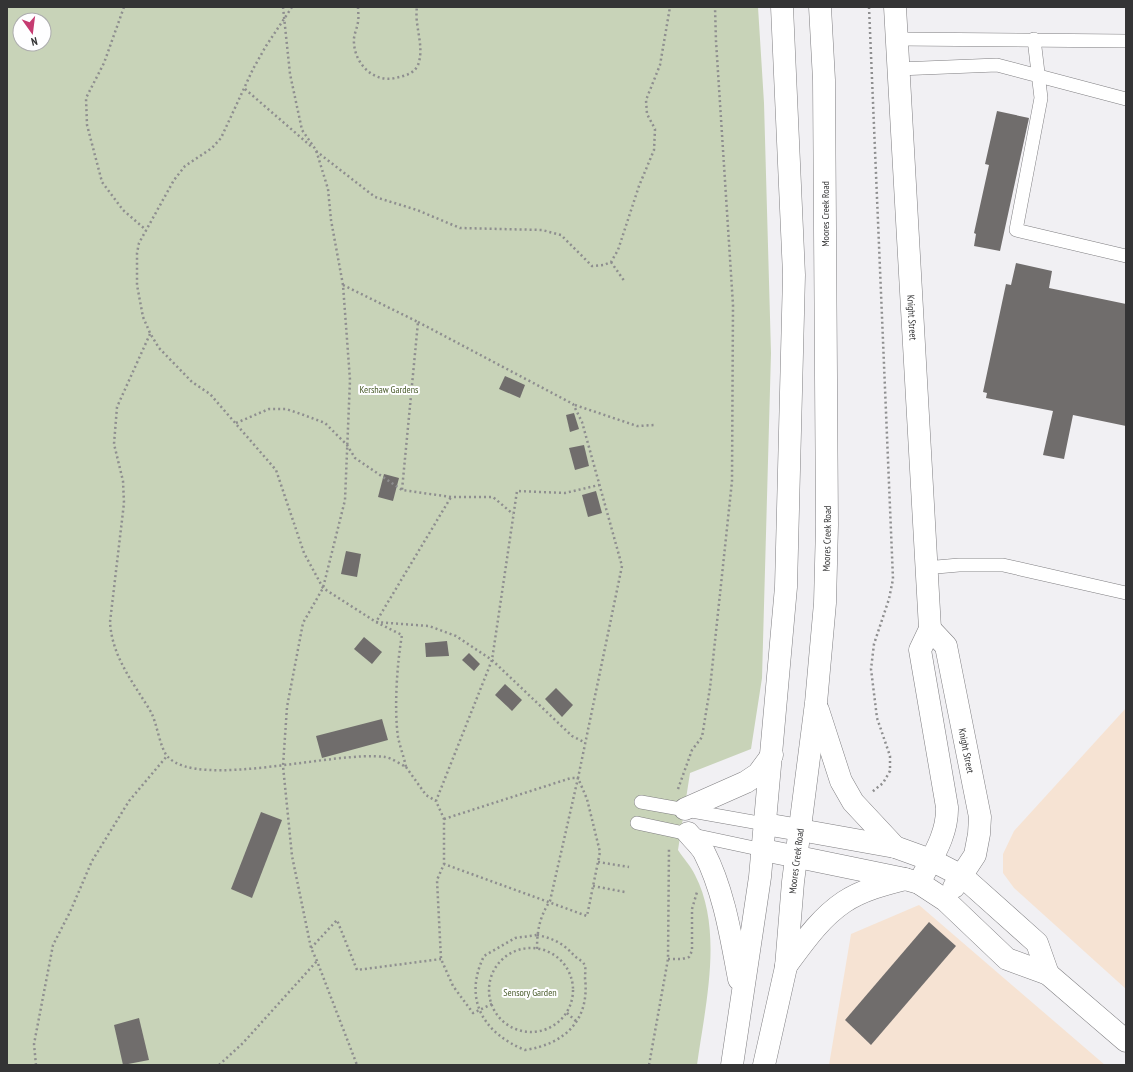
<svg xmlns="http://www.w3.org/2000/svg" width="1133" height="1072" font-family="'PT Sans Narrow',sans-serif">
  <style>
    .industrial { fill: #f6e3d3 }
    .green { fill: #c8d3b8; fill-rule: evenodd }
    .building { fill: #706d6c }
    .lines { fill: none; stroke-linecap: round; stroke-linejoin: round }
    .lane-casing { stroke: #7f7e81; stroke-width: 14 }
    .street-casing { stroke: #7f7e81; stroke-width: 23 }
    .highway-casing { stroke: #7f7e81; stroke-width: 23 }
    .path { stroke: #8e8e8f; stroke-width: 2.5; stroke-dasharray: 2 3; stroke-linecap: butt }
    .lane { stroke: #fff; stroke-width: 13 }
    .street { stroke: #fff; stroke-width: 22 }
    .highway { stroke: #fff; stroke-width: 22 }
    .labels { text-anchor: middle; stroke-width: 4; stroke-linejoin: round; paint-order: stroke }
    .street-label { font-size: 10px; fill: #343435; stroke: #fefeff }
    .park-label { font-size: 10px; fill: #4a5c2c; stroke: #fefeff }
  </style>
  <rect width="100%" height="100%" fill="#f1f0f3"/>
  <g class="industrial">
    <path d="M 1126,708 L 1126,989 L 1014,888 L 1003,873 L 1003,854 L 1014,831 Z"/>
    <path d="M 919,905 L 1105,1065 L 829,1065 L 851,934 Z"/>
  </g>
  <path class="green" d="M 7,7 L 758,7 L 764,103 L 771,353 L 762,678 L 751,749 L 690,773 L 678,850 C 683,858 691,866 695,875 C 724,931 705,1006 697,1065 L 7,1065 ZM 20,20 L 44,20 L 44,44 L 20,44 Z"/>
  <g class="building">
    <path d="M 997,111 L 1029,118 L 1000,251 L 974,246 L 976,234 L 974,233 L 989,165 L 985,164 Z"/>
    <path d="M 1016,263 L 1052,271 L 1049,288 L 1126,304 L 1126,426 L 1073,415 L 1064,459 L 1043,455 L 1053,411 L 986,398 L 987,393 L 983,392 L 1006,284 L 1011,285 Z"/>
    <path d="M 505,376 L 525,385 L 520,398 L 499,389 Z"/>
    <path d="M 574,413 L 579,429 L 570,432 L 566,415 Z"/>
    <path d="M 584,445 L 589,466 L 575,470 L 569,448 Z"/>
    <path d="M 384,474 L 399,478 L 393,501 L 378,497 Z"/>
    <path d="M 596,491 L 602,513 L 588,517 L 582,495 Z"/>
    <path d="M 346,551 L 361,554 L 357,577 L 341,574 Z"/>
    <path d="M 364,637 L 382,652 L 372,664 L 354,649 Z"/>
    <path d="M 447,641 L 449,656 L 426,657 L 425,643 Z"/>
    <path d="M 469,653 L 480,664 L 474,671 L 462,660 Z"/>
    <path d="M 505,684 L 522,700 L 512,711 L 495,695 Z"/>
    <path d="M 556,688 L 573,705 L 562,717 L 545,699 Z"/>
    <path d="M 382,719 L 388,740 L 322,758 L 316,736 Z"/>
    <path d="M 261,812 L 282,820 L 252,898 L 231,889 Z"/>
    <path d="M 929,922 L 956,946 L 871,1045 L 845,1020 Z"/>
    <path d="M 139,1018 L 149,1060 L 123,1065 L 114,1025 Z"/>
  </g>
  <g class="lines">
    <g class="lane-casing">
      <g id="lane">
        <path d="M 897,39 L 1126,41"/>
        <path d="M 1034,39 L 1041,98 L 1016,230 L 1126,256"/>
        <path d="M 898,69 L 997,65 L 1126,99"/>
        <path d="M 925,568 L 959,565 L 1003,565 L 1126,593"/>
        <path d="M 641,802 L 765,824"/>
        <path d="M 637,823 L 763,850"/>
      </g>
    </g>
    <g class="street-casing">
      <g id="street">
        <path id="s1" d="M 895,7 L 930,629 L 920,650 L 947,807 C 948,835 931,859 919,883"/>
        <path id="s2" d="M 930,629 L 946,646 L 980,817 L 979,834 L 975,855 L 954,887"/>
        <path d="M 800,830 L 895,847 L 931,860 L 962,876 L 1037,943 L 1048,974"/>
        <path d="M 798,857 L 905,879 L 919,883 L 945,900 L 1007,959 L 1048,974 L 1126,1041"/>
      </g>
    </g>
    <g class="highway-casing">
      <g id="highway">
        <path d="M 818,710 L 841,781 L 853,802 L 895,847"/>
        <path d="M 685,809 L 746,782 L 758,774 L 772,755"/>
        <path d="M 765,824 L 800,830"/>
        <path d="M 688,833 C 693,839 700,845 704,852 C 724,891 731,937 739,979"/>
        <path d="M 763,850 L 798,857"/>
        <path d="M 786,966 C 803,943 820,918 844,902 C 862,890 885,884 905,879"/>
        <path d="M 732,1065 L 760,877 L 786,587 L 794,275 L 782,7"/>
        <path id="s3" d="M 764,1065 L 786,967 L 793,882 L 816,703 L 825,603 L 827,525 L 824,80 L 820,7"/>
      </g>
    </g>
    <g class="path">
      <path d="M 124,7 L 104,63 L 86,98 L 87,125 L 102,182 L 123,210 L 146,230"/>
      <path d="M 283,7 L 290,74 L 302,130 L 316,150 L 328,189 L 331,220 L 343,285 L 350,380 L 345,500 L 323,588 L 303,623 L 287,707 L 283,766 L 292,856 L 311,948 L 317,961 L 357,1065"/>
      <path d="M 292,7 L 266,46 L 253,69 L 221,138 L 212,148 L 185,166 L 174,180 L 139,243 L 137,253 L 137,285 L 143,317 L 150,333 L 159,348 L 192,382 L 210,394 L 276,470 L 304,553 L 323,588 L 376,622 L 429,626 L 456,636 L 492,660 L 572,736 L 584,742"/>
      <path d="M 358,7 C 358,12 359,17 358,22 C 357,29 353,36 354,43 C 355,64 374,83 395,78 C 404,76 414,74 418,65 C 425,46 414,26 417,7"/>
      <path d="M 869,7 L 893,579 L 889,599 L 874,644 L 871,669 L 877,718 L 890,756 L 890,771 L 883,783 L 872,792"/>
      <path d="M 245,89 L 313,148"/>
      <path d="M 316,151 L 375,197 L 417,210 L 460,228 L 542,230 L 561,235 L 592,266 L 604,265 L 611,262 L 618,250 L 639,186 L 654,150 L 655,129 L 647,114 L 646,100 L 660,65 L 670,7"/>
      <path d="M 611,262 L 625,282"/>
      <path d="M 343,285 L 418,322 L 402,490"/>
      <path d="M 418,322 L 573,404 L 582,422 L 622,566 L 578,778 L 587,799 L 600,852 L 587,916 L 444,864"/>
      <path d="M 150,334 L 117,407 L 114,444 L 123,481 L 124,503 L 110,622 C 112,657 133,682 151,712 C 157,723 160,749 168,757 C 199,790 337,750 385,757 C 392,758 400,764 406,767 C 404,757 400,747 398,737 C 394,709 397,663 402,635 L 376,622 L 451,497"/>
      <path d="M 575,405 L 637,426 L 655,425"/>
      <path d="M 236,423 L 269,409 L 286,409 L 301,414 L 325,423 L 347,445 L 355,458 L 402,490 L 451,497 L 493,497 L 513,514"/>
      <path d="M 406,767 L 426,795 L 436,801"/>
      <path d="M 678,789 L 692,750 L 702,737 L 710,688 L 732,481 L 733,305 L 716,41 L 715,7"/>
      <path d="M 444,819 L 571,778 L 578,778 L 550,901 C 540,916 537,930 537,949"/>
      <path d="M 598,862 L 629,867"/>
      <path d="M 593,886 L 625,892"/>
      <path d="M 537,935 C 547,937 556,940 564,946 C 571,951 575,958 582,961 C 587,967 585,971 585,978 C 590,1020 565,1044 525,1050 C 483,1033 463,999 484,956 L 515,938 Z"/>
      <path d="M 311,948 L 337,920 L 357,970 L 441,959"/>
      <circle cx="531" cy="990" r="42"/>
      <path d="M 668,959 L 682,959 L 689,957 L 692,951 L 692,909 L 697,892"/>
      <path d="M 492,1004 L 473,1013 L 453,986 L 441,959 L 437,880 L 444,864 L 444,819 L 436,801 L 492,660 L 517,491 L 565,493 L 599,485"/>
      <path d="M 567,1013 L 577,1022"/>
      <path d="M 36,1065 L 34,1044 L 53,945 L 70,912 L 92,861 L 129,801 L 167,756"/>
      <path d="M 219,1065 L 243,1043 L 317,961"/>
      <path d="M 649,1065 L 668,959 L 669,847"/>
    </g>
    <use href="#lane" class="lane"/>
    <use href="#street" class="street"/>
    <use href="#highway" class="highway"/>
  </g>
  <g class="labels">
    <g class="street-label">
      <text transform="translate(825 214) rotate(-90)" y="4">Moores Creek Road</text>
      <text dy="4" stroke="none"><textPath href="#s1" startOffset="311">Knight Street</textPath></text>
      <text dy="4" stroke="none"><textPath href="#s3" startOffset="531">Moores Creek Road</textPath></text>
      <text dy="4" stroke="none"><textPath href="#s2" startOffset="130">Knight Street</textPath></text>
      <text dy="4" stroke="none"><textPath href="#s3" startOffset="207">Moores Creek Road</textPath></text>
    </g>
    <g class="park-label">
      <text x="389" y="393">Kershaw Gardens</text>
      <text x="530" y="996">Sensory Garden</text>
    </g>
  </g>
  <rect width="1133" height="1072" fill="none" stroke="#343435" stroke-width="16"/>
  <g transform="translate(32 32) rotate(166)"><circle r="19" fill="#fefeff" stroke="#adadae"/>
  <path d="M0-3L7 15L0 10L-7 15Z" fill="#c53b71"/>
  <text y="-6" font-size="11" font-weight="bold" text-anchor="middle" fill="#343435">N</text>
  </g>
</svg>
